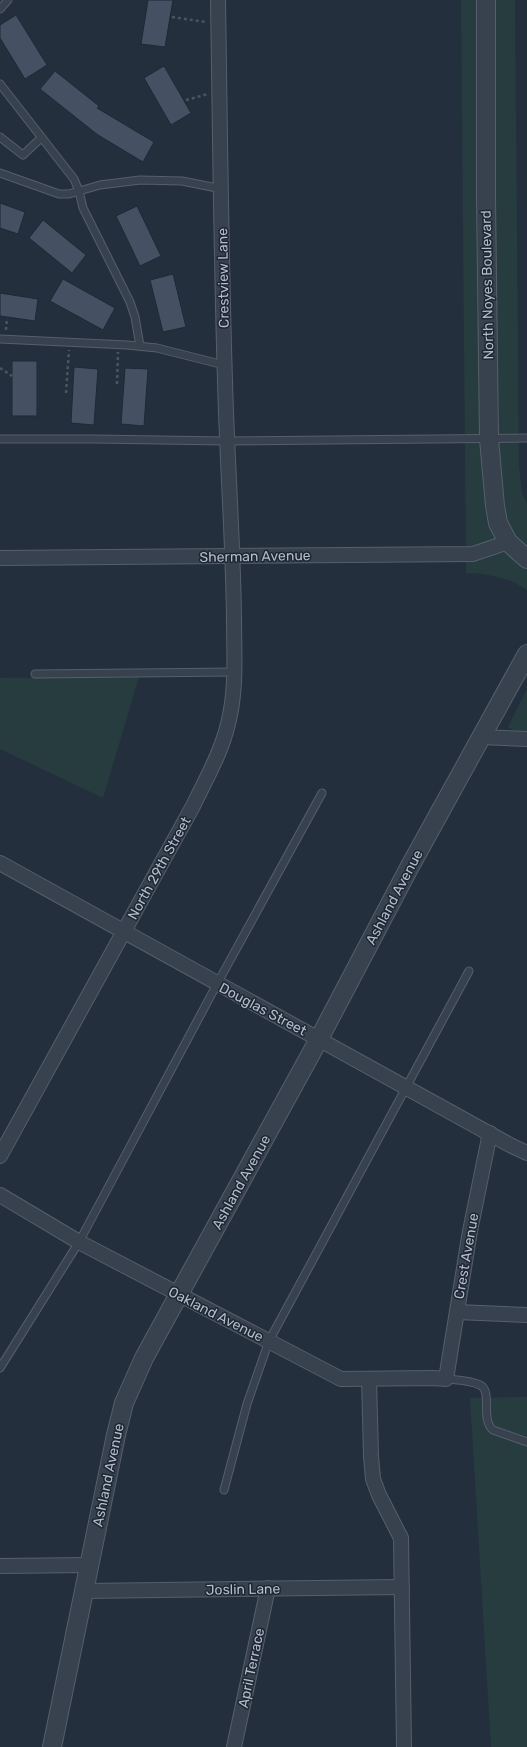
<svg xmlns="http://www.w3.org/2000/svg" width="527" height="1747" font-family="Rubik,sans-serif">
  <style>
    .green { fill: #263c3f }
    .building { fill: #455162; stroke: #1f2835 }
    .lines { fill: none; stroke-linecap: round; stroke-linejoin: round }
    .service-casing { stroke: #565f6c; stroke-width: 9 }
    .minor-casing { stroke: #565f6c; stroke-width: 16 }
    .tertiary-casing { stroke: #565f6c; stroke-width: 20 }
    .path { stroke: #44595c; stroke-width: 2.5; stroke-dasharray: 3 3; stroke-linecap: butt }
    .service { stroke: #38414e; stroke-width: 7 }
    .minor { stroke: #38414e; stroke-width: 14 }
    .tertiary { stroke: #38414e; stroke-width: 18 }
    .labels { text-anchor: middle; stroke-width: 3; stroke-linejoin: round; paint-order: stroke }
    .street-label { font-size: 14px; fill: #b4bcc9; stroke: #1d2633 }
  </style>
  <rect width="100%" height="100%" fill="#242f3e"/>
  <g class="green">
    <path d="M 461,0 L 515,0 L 519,466 L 522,493 L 527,504 L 527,590 C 508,577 489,574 466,573 Z"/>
    <path d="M 139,677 L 103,798 L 0,749 L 0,678 Z"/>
    <path d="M 527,689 L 527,732 L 515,732 L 508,727 Z"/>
    <path d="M 527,1397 L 527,1747 L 491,1747 L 470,1398 Z"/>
  </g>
  <g class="building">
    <path d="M 148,0 L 173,0 L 165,47 L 141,44 Z"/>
    <path d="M 16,15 L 47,65 L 25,79 L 0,38 L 0,25 Z"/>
    <path d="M 164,66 L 191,113 L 171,125 L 144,78 Z"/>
    <path d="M 55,71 L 99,106 L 97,108 L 154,142 L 143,162 L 98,135 L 40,89 Z"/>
    <path d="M 0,203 L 25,212 L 18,234 L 0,228 Z"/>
    <path d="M 137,206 L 161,256 L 140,266 L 116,216 Z"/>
    <path d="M 43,220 L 86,255 L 72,273 L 29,238 Z"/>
    <path d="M 173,274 L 186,327 L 163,332 L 150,280 Z"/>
    <path d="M 63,279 L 115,308 L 103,330 L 50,301 Z"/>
    <path d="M 0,293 L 38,299 L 35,321 L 0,316 Z"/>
    <rect x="12" y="361" width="25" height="55"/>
    <path d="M 74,367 L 98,369 L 94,425 L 71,423 Z"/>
    <path d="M 125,368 L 148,369 L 144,426 L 121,424 Z"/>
  </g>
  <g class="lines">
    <g class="service-casing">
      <g id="service">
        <path d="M 0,9 L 8,0"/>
        <path d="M 0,84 L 74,179 L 79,191 L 83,208 L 130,302 L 135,317 L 140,346"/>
        <path d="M 0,137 L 23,155 L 41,138"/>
        <path d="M 0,173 L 59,194 L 69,194 L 100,185 L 140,180 L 182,181 L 222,189"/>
        <path d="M 0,339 L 127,345 L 157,348 L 224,365"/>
        <path d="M 0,439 L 94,439 L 226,441 L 527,438"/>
        <path d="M 35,674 L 234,672"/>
        <path d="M 0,1368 L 79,1242 L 217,984 L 322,793"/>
        <path d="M 446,1379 C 457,1380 470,1380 480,1385 C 493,1391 480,1419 493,1430 L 527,1442"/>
        <path d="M 224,1490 L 247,1404 L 269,1341 L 469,971"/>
      </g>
    </g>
    <g class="minor-casing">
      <g id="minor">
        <path d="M 0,558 L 473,554 L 508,542"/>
        <path d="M 481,737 L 527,739"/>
        <path d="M 0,863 L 510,1145 L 527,1153"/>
        <path d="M 0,1156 L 193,806 C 206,779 221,753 228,724 C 237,689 234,653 234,618 C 233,539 227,460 225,381 C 221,254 220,127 218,0"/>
        <path d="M 0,1195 L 79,1242 L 341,1379 L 433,1378 L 446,1379 L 470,1231 L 490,1133"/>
        <path d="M 457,1312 L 527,1315"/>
        <path d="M 369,1379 L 371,1456 L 373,1479 L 379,1495 L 401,1538 L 404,1747"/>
        <path d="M 0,1566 L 89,1565"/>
        <path d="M 84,1591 L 402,1587"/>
        <path d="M 234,1747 L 268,1588"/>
      </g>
    </g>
    <g class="tertiary-casing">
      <g id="tertiary">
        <path d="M 486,0 L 486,198 L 489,439 L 495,506 L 498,523 L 508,542 L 527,559"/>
        <path d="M 52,1747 L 116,1435 L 124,1403 L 144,1358 L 319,1039 L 409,868 L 527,654"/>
      </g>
    </g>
    <g class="path">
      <path d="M 172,17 L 206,22"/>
      <path d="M 186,100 L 208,94"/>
      <path d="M 6,330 L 7,318"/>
      <path d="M 0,368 L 12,376"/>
      <path d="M 117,384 L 118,352"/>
      <path d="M 66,393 L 69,350"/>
    </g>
    <use href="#service" class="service"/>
    <use href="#minor" class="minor"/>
    <use href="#tertiary" class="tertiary"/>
  </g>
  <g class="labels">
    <g class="street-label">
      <text transform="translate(223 278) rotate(-91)" y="5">Crestview Lane</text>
      <text transform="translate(487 285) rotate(-91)" y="5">North Noyes Boulevard</text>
      <text transform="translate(255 556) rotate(-1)" y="5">Sherman Avenue</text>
      <text transform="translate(159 868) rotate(-61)" y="5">North 29th Street</text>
      <text transform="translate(394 897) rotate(-62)" y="5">Ashland Avenue</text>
      <text transform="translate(263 1009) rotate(28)" y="5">Douglas Street</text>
      <text transform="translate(241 1182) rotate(-61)" y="5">Ashland Avenue</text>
      <text transform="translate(466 1256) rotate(-80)" y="5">Crest Avenue</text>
      <text transform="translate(216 1314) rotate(27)" y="5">Oakland Avenue</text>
      <text transform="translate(108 1475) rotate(-78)" y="5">Ashland Avenue</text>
      <text transform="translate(243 1589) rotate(-1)" y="5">Joslin Lane</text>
      <text transform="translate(251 1668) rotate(-78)" y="5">April Terrace</text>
    </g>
  </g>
</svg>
